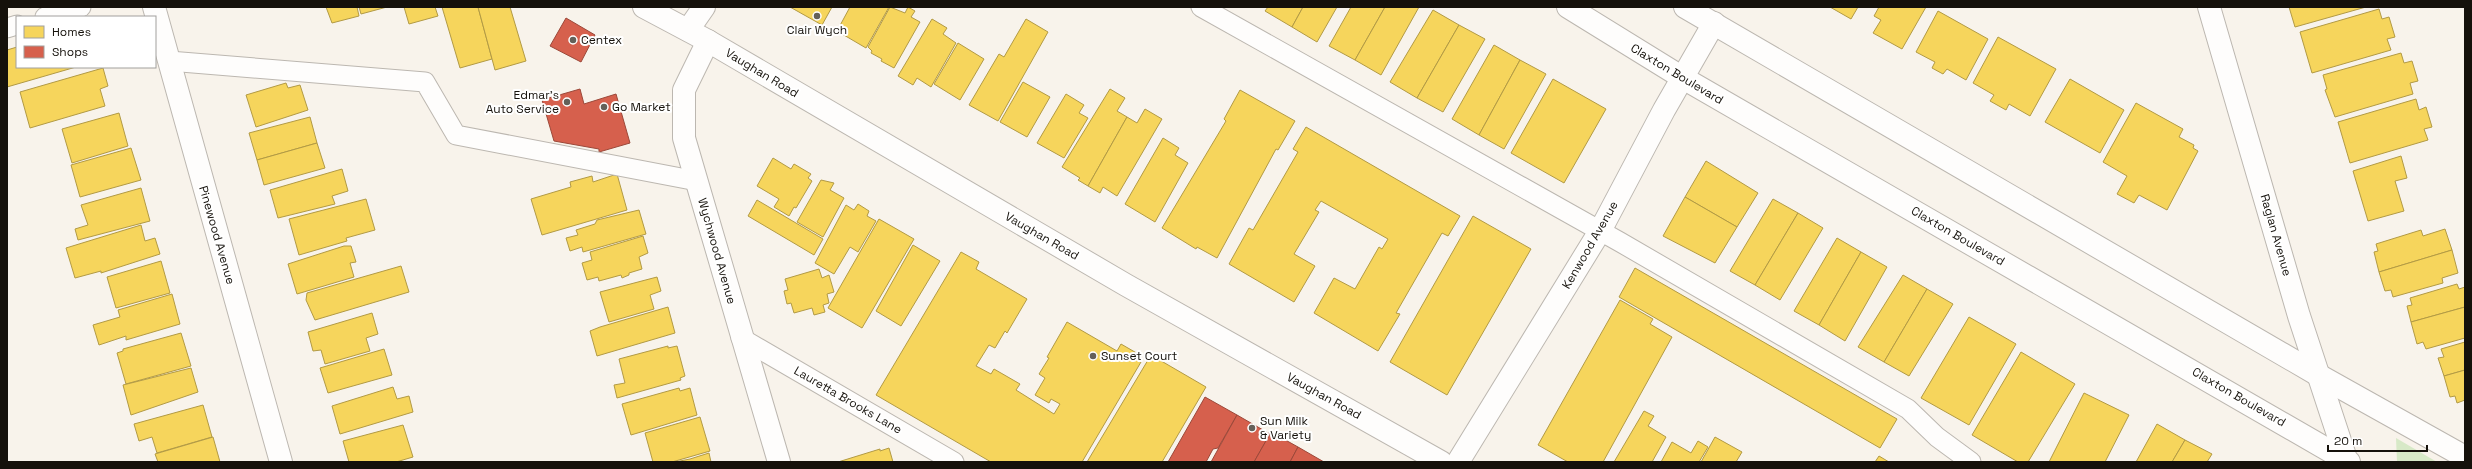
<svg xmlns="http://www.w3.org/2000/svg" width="2472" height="469" font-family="'Space Grotesk',sans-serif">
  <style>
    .green { fill: #d7e9c7 }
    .homes { fill: #f6d55c; stroke: #b29a44 }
    .shops { fill: #d6604d; stroke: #9c4839 }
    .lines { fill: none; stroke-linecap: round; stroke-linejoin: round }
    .service-casing { stroke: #bcb7b0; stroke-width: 21 }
    .minor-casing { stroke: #bcb7b0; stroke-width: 24 }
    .tertiary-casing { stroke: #bcb7b0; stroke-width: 24 }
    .service { stroke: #fefdfc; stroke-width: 19 }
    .minor { stroke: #fefdfc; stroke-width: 22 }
    .tertiary { stroke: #fefdfc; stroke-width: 22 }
    .poi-dot { fill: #646059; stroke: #fff; stroke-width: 1.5 }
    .labels { text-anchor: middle; stroke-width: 4; stroke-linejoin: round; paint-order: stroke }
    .poi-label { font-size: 12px; fill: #15110b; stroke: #fff; text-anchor: start }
    .street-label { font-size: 12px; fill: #15110b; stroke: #fff }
  </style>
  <rect width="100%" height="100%" fill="#f8f3eb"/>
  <path class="green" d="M 2396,438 L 2437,462 L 2397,462 Z"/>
  <g class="homes">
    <path d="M 326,7 L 357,7 L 359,16 L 332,23 Z"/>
    <path d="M 359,7 L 387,7 L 361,14 Z"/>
    <path d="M 404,7 L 435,7 L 438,16 L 409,24 Z"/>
    <path d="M 442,7 L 478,7 L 492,59 L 460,68 Z"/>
    <path d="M 478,7 L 510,7 L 526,61 L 495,70 Z"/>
    <path d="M 790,7 L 832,7 L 822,25 Z"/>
    <path d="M 850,7 L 889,7 L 866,48 L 837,31 Z"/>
    <path d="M 890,7 L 905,13 L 908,7 L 915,11 L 911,17 L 920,22 L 894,68 L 881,61 L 882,59 L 871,53 L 872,51 L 868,47 Z"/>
    <path d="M 1268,7 L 1303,7 L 1292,27 L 1265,11 Z"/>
    <path d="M 1303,7 L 1337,7 L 1317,42 L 1292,27 Z"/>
    <path d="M 1351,7 L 1385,7 L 1355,60 L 1329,46 Z"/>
    <path d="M 1385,7 L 1419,7 L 1381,75 L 1355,60 Z"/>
    <path d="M 1830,7 L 1858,7 L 1851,19 Z"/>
    <path d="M 1879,7 L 1926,7 L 1902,49 L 1873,33 L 1881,20 L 1874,16 Z"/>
    <path d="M 2289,7 L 2366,7 L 2295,27 Z"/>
    <path d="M 2379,9 L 2382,19 L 2389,17 L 2395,37 L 2387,39 L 2391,50 L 2312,73 L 2300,32 Z"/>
    <path d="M 1433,10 L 1459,25 L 1417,98 L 1390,82 Z"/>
    <path d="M 1938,11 L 1988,39 L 1966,80 L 1947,69 L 1943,74 L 1932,68 L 1935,62 L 1916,52 Z"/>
    <path d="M 932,19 L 947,28 L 943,34 L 956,43 L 931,87 L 917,78 L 913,85 L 898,76 Z"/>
    <path d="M 1026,19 L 1048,32 L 998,121 L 969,105 L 999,54 L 1004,57 Z"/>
    <path d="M 1459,25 L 1485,39 L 1443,112 L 1417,98 Z"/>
    <path d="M 1998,37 L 2056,69 L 2030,116 L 2009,104 L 2006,110 L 1990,101 L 1994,95 L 1973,83 Z"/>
    <path d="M 958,43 L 984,59 L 960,100 L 934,84 Z"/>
    <path d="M 1494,45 L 1520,60 L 1479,135 L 1452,119 Z"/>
    <path d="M 17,47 L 17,67 L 76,67 L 7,87 L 7,50 Z"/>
    <path d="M 2401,53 L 2404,63 L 2412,61 L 2418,81 L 2410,83 L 2413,94 L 2335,117 L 2325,90 L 2327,89 L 2323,75 Z"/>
    <path d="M 1520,60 L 1546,74 L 1504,149 L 1479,135 Z"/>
    <path d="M 103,68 L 108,86 L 100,89 L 105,106 L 30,128 L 20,92 Z"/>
    <path d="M 1553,79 L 1606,109 L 1564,183 L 1511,153 Z"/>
    <path d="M 2070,79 L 2124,110 L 2100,153 L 2045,122 Z"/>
    <path d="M 1023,82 L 1050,97 L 1027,137 L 1000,122 Z"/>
    <path d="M 286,83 L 288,88 L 300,85 L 308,110 L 256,127 L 246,95 Z"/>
    <path d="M 1110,89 L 1125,98 L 1117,111 L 1127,117 L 1088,186 L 1078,180 L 1080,178 L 1062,167 Z"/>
    <path d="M 1240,90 L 1295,121 L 1278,150 L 1276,149 L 1217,258 L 1197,247 L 1196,249 L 1162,228 L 1226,121 L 1224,119 Z"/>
    <path d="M 1066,94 L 1084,105 L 1079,113 L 1088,118 L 1064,158 L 1037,143 Z"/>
    <path d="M 2416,99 L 2419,110 L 2426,107 L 2432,127 L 2424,129 L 2428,140 L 2350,163 L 2338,122 Z"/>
    <path d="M 2136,103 L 2183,129 L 2179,137 L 2194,145 L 2193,148 L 2198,151 L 2167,210 L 2139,195 L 2134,203 L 2117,194 L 2127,176 L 2103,162 Z"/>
    <path d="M 1145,109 L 1162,119 L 1117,196 L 1103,187 L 1100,193 L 1088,186 L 1127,117 L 1137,123 Z"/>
    <path d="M 119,113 L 128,146 L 72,163 L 62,129 Z"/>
    <path d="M 310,117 L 317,143 L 257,160 L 249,133 Z"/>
    <path d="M 1306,127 L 1460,216 L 1448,236 L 1442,233 L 1396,313 L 1400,314 L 1378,351 L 1314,313 L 1334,278 L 1355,289 L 1379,247 L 1382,249 L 1388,239 L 1321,201 L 1315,210 L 1319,212 L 1294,254 L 1315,266 L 1294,302 L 1229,264 L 1249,228 L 1253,230 L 1298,152 L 1293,149 Z"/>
    <path d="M 1163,138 L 1179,148 L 1175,155 L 1188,163 L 1155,222 L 1125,204 Z"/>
    <path d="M 317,143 L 325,168 L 264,185 L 257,160 Z"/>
    <path d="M 131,148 L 141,180 L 80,197 L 71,165 Z"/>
    <path d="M 2401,156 L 2407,178 L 2395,181 L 2404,211 L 2368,221 L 2353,171 Z"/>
    <path d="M 773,158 L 791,169 L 794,164 L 811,174 L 808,178 L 812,181 L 796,208 L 794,207 L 789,216 L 774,207 L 779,199 L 757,186 Z"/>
    <path d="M 1706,161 L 1758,193 L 1737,227 L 1685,197 Z"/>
    <path d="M 342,169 L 348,191 L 332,196 L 335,204 L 278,218 L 270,190 Z"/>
    <path d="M 617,174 L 627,210 L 542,235 L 531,199 L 571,187 L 570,182 L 592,176 L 593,182 Z"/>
    <path d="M 821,180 L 834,183 L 830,190 L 844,198 L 823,237 L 797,222 Z"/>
    <path d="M 141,188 L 150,221 L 78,240 L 75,229 L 88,225 L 81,205 Z"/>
    <path d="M 1685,197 L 1737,227 L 1715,263 L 1663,236 Z"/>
    <path d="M 366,199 L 375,230 L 346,238 L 347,241 L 299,255 L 289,219 Z"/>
    <path d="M 1773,199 L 1798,213 L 1755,285 L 1730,271 Z"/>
    <path d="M 757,200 L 823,239 L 814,255 L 748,216 Z"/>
    <path d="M 858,204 L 869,211 L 867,216 L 876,221 L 858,252 L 850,247 L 834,274 L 815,263 L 846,205 L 854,210 Z"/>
    <path d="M 639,210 L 646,234 L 583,252 L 582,247 L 570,251 L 566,238 L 578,235 L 576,230 L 595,224 L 597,220 Z"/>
    <path d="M 1798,213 L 1823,228 L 1780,300 L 1755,285 Z"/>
    <path d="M 1473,216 L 1531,249 L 1447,395 L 1390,362 Z"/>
    <path d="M 879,219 L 914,239 L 862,328 L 828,308 Z"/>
    <path d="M 141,225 L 145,241 L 155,238 L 160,254 L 101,273 L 101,271 L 75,278 L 66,248 Z"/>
    <path d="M 2445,229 L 2452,250 L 2379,272 L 2374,252 L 2378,251 L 2376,244 L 2421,230 L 2423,236 Z"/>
    <path d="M 643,236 L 648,253 L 639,257 L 642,269 L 629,273 L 629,275 L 622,278 L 621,275 L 599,281 L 598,277 L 587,280 L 582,263 L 592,260 L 590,252 Z"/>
    <path d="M 1837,238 L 1861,252 L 1819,325 L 1794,311 Z"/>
    <path d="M 913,245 L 940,261 L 901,326 L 876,311 Z"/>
    <path d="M 344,246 L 351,246 L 356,262 L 350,263 L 354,277 L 297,294 L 288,264 Z"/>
    <path d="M 2452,250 L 2458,273 L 2442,278 L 2443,283 L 2393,297 L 2391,290 L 2385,291 L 2379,272 Z"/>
    <path d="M 961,252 L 979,262 L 976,269 L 1027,299 L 1007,333 L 1005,331 L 995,348 L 989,345 L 976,366 L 991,374 L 994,369 L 1020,384 L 1016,390 L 1054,414 L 1060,404 L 1051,399 L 1049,403 L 1035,395 L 1045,378 L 1039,374 L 1049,358 L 1047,357 L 1067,322 L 1117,351 L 1121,344 L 1140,355 L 1137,359 L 1141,362 L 1082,462 L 991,462 L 876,395 Z"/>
    <path d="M 1861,252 L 1887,267 L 1845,341 L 1819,325 Z"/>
    <path d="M 161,261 L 170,293 L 116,308 L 107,277 Z"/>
    <path d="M 401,266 L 409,292 L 315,320 L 306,300 L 307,293 Z"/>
    <path d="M 1635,268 L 1897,419 L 1880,448 L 1619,297 Z"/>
    <path d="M 819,269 L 822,278 L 829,275 L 834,292 L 827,294 L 829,303 L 823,305 L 825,312 L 814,315 L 812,308 L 794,313 L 791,303 L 787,304 L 784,291 L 788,290 L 785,279 Z"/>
    <path d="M 1903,275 L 1927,289 L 1884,362 L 1858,347 Z"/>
    <path d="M 657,277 L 661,291 L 650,295 L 654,309 L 609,322 L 600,292 Z"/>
    <path d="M 2457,284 L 2459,289 L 2465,287 L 2465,307 L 2411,322 L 2407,306 L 2412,305 L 2410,298 Z"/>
    <path d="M 1927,289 L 1953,304 L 1909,376 L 1884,362 Z"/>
    <path d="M 172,294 L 180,324 L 126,340 L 126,336 L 99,345 L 93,325 L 120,317 L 118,310 Z"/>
    <path d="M 1620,300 L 1653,319 L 1650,324 L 1672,337 L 1603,462 L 1568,462 L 1538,445 Z"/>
    <path d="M 668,307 L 675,333 L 597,356 L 590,331 L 600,327 Z"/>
    <path d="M 2465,307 L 2465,338 L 2426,349 L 2423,342 L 2417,344 L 2411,322 Z"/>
    <path d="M 372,313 L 378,334 L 366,338 L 370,351 L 325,364 L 321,350 L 313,351 L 308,332 Z"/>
    <path d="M 1969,317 L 2016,344 L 1969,425 L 1921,398 Z"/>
    <path d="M 181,333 L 191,366 L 126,384 L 117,353 L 123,351 L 123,349 Z"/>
    <path d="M 2465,342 L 2465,370 L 2444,376 L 2438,358 L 2444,357 L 2441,349 Z"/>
    <path d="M 668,346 L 668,348 L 677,346 L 685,376 L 680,378 L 681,380 L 617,398 L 614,385 L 625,383 L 619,359 Z"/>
    <path d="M 384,349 L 392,375 L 328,393 L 320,368 Z"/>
    <path d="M 2021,352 L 2075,384 L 2028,462 L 2018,462 L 1972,435 Z"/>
    <path d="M 1151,355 L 1206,387 L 1162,462 L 1087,462 Z"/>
    <path d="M 191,368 L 198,392 L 131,415 L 123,385 Z"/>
    <path d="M 2465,370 L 2465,400 L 2457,403 L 2455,396 L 2450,397 L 2444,376 Z"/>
    <path d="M 393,387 L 397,399 L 409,396 L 413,412 L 340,434 L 332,406 Z"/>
    <path d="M 679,388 L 680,391 L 690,388 L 697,415 L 631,435 L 622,404 Z"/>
    <path d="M 2084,393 L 2129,415 L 2105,462 L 2049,462 Z"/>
    <path d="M 203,405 L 212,437 L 157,453 L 152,437 L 139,441 L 134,424 Z"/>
    <path d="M 1644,411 L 1654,416 L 1648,426 L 1666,437 L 1652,462 L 1614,462 Z"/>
    <path d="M 700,417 L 710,451 L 672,462 L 653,462 L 645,433 Z"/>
    <path d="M 2157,424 L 2185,440 L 2172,462 L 2136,462 Z"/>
    <path d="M 403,425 L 413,457 L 396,462 L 349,462 L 343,441 Z"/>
    <path d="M 213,437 L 220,462 L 158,462 L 155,454 Z"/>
    <path d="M 1715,437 L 1742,452 L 1736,462 L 1701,462 Z"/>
    <path d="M 2185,440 L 2212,454 L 2207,462 L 2172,462 Z"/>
    <path d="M 1698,441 L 1708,447 L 1699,462 L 1661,462 L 1672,442 L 1691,453 Z"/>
    <path d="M 889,448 L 893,462 L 838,462 L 880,449 L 880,451 Z"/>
    <path d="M 709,453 L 711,462 L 675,462 L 690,459 Z"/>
    <path d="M 1879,456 L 1889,462 L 1875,462 Z"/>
  </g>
  <g class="shops">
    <path d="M 566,18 L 595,35 L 581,62 L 550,46 Z"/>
    <path d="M 580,89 L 584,104 L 616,94 L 630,143 L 599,152 L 599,149 L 554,141 L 542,100 Z"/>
    <path d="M 1205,397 L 1237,415 L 1218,448 L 1213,449 L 1206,462 L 1168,462 Z"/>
    <path d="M 1237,415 L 1270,434 L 1254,462 L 1211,462 Z"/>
    <path d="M 1271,432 L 1298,447 L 1290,462 L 1254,462 Z"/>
    <path d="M 1298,447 L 1324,462 L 1290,462 Z"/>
  </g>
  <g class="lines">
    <g class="service-casing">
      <g id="service">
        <path d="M 1201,7 L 1620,242 L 1908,409 L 1937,437 L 1971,462"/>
        <path d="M 45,17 L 81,7"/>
        <path d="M 7,28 L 17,25"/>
        <path d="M 169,61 L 425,82 L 456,135 L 697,181"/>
        <path d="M 741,338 L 954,462"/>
      </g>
    </g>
    <g class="minor-casing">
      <g id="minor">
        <path d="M 154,7 L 281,462"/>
        <path d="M 1568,7 L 1683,78 L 2349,462"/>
        <path d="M 1685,7 L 2320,376 L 2465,457"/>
        <path d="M 2209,7 L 2299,316 L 2347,462"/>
        <path d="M 688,30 L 704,7"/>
        <path d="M 708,41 L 684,90 L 684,138 L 779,462"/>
        <path d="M 1458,462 L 1600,231 L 1664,110 L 1714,23"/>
      </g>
    </g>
    <g class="tertiary-casing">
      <path id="tertiary" d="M 644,7 L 708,41 L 1126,285 L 1441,462"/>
    </g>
    <use href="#service" class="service"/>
    <use href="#minor" class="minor"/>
    <use href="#tertiary" class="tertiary"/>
  </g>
  <g class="poi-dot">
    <circle cx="817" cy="16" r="4"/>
    <circle cx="573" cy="40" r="4"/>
    <circle cx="567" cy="102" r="4"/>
    <circle cx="604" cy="107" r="4"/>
    <circle cx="1093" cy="356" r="4"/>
    <circle cx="1252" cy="428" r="4"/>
  </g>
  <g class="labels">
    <g class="poi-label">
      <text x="817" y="34" text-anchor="middle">Clair Wych</text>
      <text x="581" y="44">Centex</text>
      <text x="559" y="99" text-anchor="end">Edmar's<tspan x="559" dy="14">Auto Service</tspan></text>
      <text x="612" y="111">Go Market</text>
      <text x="1101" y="360">Sunset Court</text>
      <text x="1260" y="425">Sun Milk<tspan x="1260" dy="14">&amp; Variety</tspan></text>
    </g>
    <g class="street-label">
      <text transform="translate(762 73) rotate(31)" y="4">Vaughan Road</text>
      <text transform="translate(1677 74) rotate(31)" y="4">Claxton Boulevard</text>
      <text transform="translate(217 235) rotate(74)" y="4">Pinewood Avenue</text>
      <text transform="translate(2276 235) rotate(74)" y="4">Raglan Avenue</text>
      <text transform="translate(1042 236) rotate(30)" y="4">Vaughan Road</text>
      <text transform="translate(1958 236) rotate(30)" y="4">Claxton Boulevard</text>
      <text transform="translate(1590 245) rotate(-60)" y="4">Kenwood Avenue</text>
      <text transform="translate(717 251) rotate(74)" y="4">Wychwood Avenue</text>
      <text transform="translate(1324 396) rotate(29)" y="4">Vaughan Road</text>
      <text transform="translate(2239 397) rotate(30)" y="4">Claxton Boulevard</text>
      <text transform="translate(848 400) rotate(30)" y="4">Lauretta Brooks Lane</text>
    </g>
  </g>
  <rect width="2472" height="469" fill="none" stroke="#15110b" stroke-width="16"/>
  <rect x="16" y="16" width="140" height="52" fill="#ffffff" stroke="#a1a09d"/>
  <rect x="24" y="26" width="20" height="12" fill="#f6d55c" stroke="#a1a09d"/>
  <text x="52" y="36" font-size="12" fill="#15110b">Homes</text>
  <rect x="24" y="46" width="20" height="12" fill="#d6604d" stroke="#a1a09d"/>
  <text x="52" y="56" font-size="12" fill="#15110b">Shops</text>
  <path d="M2328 445v6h99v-6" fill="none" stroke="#15110b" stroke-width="2"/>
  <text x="2334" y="445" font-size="12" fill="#15110b" stroke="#ffffff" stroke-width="3" paint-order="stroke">20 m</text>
</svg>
